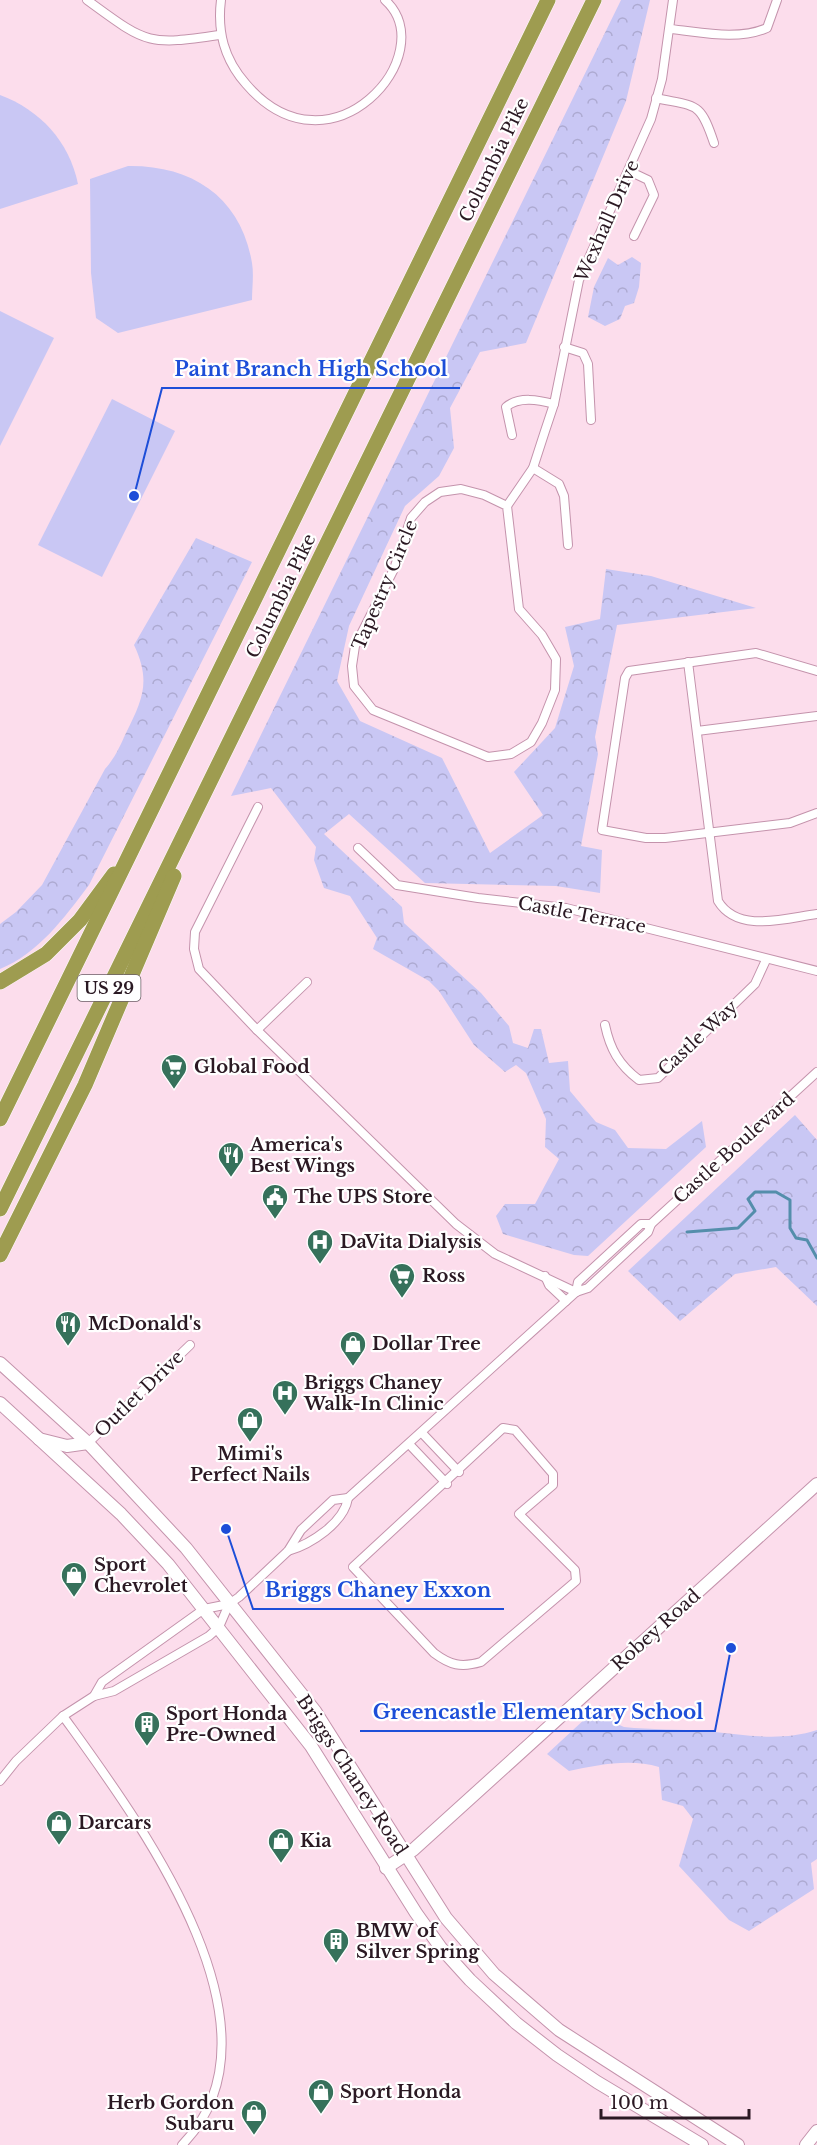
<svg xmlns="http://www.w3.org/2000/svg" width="817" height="2145" font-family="'Libre Baskerville',serif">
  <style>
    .forest { fill: url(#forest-crowns) }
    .pitch { fill: #c9c7f4 }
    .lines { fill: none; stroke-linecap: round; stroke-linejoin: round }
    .stream { stroke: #548eab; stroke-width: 3 }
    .street-casing { stroke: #c493ac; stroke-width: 10 }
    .secondary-casing { stroke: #c493ac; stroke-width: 14 }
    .highway-casing { stroke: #fff; stroke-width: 16 }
    .street { stroke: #fff; stroke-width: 8 }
    .secondary { stroke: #fff; stroke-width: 12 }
    .highway { stroke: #9e9c50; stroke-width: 15 }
    .labels { text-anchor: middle; stroke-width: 4.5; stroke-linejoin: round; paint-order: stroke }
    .shield { fill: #fff; stroke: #6b5e65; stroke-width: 1.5 }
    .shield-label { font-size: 16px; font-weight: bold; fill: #2b1923 }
    .street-label { font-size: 18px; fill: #2b1923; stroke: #fff }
    .poi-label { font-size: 18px; font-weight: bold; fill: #2b1923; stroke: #fff; text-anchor: start }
    .leader { fill: none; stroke: #1d4ed8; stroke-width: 2 }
    .callout-dot { fill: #1d4ed8; stroke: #fff; stroke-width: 2 }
    .callout-label { font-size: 20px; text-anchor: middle; font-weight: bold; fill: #1d4ed8; stroke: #fff; stroke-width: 4.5; stroke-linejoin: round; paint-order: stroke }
  </style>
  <defs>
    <pattern id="forest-crowns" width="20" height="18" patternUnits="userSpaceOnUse" patternTransform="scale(1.5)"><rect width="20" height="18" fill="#c9c7f4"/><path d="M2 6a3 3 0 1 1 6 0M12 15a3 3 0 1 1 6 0" fill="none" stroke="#adaad1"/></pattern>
  </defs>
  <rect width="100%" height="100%" fill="#fcddec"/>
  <g class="forest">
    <path d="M 621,0 L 650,0 L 626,101 L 526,343 L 480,352 L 450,408 L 454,448 L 439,476 L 405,506 L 349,626 L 337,681 L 360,721 L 442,758 L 490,853 L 543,815 L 514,772 L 555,728 L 574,666 L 565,627 L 600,619 L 606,569 L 651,576 L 756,608 L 617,625 L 595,737 L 598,754 L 581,846 L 602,850 L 600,893 L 556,886 L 425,883 L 349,814 L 324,834 L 402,907 L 404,923 L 481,993 L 509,1026 L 513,1043 L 528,1048 L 534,1029 L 541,1029 L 549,1063 L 568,1061 L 570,1091 L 596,1122 L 615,1130 L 628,1148 L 666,1149 L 702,1121 L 706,1147 L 588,1256 L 574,1255 L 503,1234 L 496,1216 L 505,1204 L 535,1204 L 559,1159 L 545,1147 L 546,1119 L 526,1073 L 516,1065 L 505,1072 L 474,1045 L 439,991 L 429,981 L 373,949 L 377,938 L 350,896 L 324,888 L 314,860 L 316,847 L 271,788 L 231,796 Z"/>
    <path d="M 632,257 L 641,263 L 639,287 L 634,303 L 625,306 L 620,319 L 605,326 L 588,317 L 594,287 L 608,258 L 618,265 Z"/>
    <path d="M 196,538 L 252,562 L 89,885 C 64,918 39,953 0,969 L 0,924 L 16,912 L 42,885 L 105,769 C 115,758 120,746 126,733 C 143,699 151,681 134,645 Z"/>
    <path d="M 795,1115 L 817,1140 L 817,1306 L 776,1267 L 735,1274 L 680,1321 L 628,1271 Z"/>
    <path d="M 600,1705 L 615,1723 L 624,1727 C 651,1730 679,1729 707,1731 C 745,1735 780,1742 817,1730 L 817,1859 L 811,1863 L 814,1889 L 749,1931 L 729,1920 L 679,1866 L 693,1819 L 683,1806 L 662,1800 L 659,1767 C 630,1758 597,1765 569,1771 L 547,1754 Z"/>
  </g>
  <g class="pitch">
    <path d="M 0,95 C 40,110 69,141 78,184 L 0,209 Z"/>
    <path d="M 128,166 C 192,165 241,197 252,263 C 254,275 252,288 252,300 L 118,333 L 96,318 L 91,273 L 90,179 Z"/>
    <path d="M 0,311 L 54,338 L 0,446 Z"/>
    <path d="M 112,399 L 175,431 L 102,577 L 38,545 Z"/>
  </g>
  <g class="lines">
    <path class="stream" d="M 687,1232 L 738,1228 L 755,1211 L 748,1199 L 755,1192 L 776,1192 L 790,1200 L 790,1228 L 796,1238 L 807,1240 L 817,1258"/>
    <g class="street-casing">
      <g id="street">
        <path d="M 87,0 C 146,43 146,46 219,35"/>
        <path d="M 221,0 C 217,32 224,59 246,84 C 331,183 444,53 385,0"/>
        <path d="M 670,29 C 701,32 737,41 767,28 L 777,0"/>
        <path d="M 656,98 C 697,107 700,101 714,143"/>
        <path d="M 629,171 L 648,180 L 654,195 L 634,236"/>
        <path d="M 564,347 L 583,353 L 588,364 L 591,420"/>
        <path d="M 512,435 L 506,407 C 519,396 539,400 554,404"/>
        <path d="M 533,468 L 559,484 L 564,496 L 568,545"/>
        <path d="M 461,489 L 484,495 L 507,506 L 519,609 L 542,635 L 556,659 L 555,690 L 542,723 L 531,742 L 511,754 L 488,757 L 373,710 L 354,686 L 352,666 L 355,646 L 394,569 L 411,518 L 425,502 L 440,492 Z"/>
        <path d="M 507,506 L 533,468 L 545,431 L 554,404 L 579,280 L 651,119 L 662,79 L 673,0"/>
        <path d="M 688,662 L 718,901 C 738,934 786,918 817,914"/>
        <path d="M 817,671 L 756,653 L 629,671 L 625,678 L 602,830 L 646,838 L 665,838 L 790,823 L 817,813"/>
        <path d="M 697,731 L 817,716"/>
        <path d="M 258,807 L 195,932 L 194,949 L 199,969 L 257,1030 L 456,1224 L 495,1254 L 576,1292"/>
        <path d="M 358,848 L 397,885 L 478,898 L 566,908 L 817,971"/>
        <path d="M 605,1025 C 610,1049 619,1065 639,1080 L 658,1078 L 755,984 L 766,960"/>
        <path d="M 257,1030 L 307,982"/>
        <path d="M 545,1276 L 549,1285 L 566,1301"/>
        <path d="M 576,1292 L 578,1282 L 641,1224 L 651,1224"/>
        <path d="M 503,1428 L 515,1430 L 553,1474 L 553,1485 L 519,1514 L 575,1570 L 576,1581 L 481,1662 C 461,1668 450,1665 434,1653 L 353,1567 Z"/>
        <path d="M 422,1433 L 459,1472"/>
        <path d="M 88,1443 L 190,1345"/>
        <path d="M 409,1444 L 447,1484"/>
        <path d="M 288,1551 C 311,1544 344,1523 348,1498"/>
        <path d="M 94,1696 L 102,1682 L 204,1609 L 229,1604 L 239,1597 L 288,1551 L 301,1530 L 333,1500 L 348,1498 L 576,1292 L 588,1288 L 648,1232 L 651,1224 L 817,1072"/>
        <path d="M 63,1716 L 94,1696 L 114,1691 L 209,1636 L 219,1627 L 229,1604"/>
        <path d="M 0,1781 L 16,1761 L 63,1716 C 135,1816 296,2028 182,2145"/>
      </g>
    </g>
    <g class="secondary-casing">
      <g id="secondary">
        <path d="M 0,1363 L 88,1443 L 186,1548 L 315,1711 L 446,1918 L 494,1974 L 559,2030 L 738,2145"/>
        <path d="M 0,1403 L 121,1514 L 168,1564 L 311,1746 L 416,1913 L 441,1948 L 470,1980 L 516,2023 L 557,2055 L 597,2082 L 702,2145"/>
        <path d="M 39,1439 L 67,1446 L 88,1443"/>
        <path d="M 386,1868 L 413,1850 L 817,1484"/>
        <path d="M 806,2145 L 817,2131"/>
      </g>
    </g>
    <g class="highway-casing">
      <g id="highway">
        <path d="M 0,982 L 46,954 L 80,920 L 114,874"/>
        <path d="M 0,1119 L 548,0"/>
        <path d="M 0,1209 L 594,0"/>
        <path d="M 0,1255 L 85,1085 L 174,876"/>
      </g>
    </g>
    <use href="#street" class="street"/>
    <use href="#secondary" class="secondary"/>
    <use href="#highway" class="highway"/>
  </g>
  <defs>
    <g id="supermarket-pin" transform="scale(1.35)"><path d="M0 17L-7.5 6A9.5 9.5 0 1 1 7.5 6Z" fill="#36715b" stroke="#fff"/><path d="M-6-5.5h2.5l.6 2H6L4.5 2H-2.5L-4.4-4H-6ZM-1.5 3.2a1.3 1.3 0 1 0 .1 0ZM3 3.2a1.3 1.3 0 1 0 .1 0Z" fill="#fff"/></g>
    <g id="restaurant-pin" transform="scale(1.35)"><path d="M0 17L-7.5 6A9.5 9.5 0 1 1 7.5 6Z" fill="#36715b" stroke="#fff"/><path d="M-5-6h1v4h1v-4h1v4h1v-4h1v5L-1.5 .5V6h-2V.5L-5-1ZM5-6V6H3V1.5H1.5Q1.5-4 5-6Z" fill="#fff"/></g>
    <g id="civic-pin" transform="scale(1.35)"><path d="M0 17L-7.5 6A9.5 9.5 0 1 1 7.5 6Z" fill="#36715b" stroke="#fff"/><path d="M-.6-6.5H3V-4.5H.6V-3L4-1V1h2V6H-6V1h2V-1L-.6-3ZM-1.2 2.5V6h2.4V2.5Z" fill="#fff"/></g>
    <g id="hospital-pin" transform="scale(1.35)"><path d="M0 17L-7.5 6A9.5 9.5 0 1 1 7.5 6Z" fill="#36715b" stroke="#fff"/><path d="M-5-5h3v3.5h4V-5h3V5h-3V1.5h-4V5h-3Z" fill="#fff"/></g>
    <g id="shop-pin" transform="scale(1.35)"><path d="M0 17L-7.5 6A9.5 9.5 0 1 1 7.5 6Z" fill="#36715b" stroke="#fff"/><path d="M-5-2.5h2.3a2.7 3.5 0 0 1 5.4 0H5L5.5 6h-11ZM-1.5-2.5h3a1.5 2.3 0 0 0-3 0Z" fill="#fff"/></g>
    <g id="building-pin" transform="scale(1.35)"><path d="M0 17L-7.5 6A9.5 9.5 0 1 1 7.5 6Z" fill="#36715b" stroke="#fff"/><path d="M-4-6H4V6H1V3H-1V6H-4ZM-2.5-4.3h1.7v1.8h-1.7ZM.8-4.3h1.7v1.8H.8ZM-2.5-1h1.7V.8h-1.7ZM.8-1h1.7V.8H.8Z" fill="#fff"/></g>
  </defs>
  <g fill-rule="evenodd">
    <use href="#supermarket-pin" x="174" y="1067"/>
    <use href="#restaurant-pin" x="231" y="1155"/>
    <use href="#civic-pin" x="275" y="1197"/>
    <use href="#hospital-pin" x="320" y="1242"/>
    <use href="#supermarket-pin" x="402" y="1276"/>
    <use href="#restaurant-pin" x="68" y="1324"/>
    <use href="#shop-pin" x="353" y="1344"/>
    <use href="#hospital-pin" x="285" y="1393"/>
    <use href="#shop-pin" x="250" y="1420"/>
    <use href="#shop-pin" x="74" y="1575"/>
    <use href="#building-pin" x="147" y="1724"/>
    <use href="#shop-pin" x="59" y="1823"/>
    <use href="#shop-pin" x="281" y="1841"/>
    <use href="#building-pin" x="336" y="1941"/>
    <use href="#shop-pin" x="321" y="2092"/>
    <use href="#shop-pin" x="254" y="2113"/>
  </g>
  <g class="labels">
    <rect class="shield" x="77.5" y="975" width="63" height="26" rx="4.5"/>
    <g class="shield-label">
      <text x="109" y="994">US 29</text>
    </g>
    <g class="street-label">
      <text transform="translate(494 160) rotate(-64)" y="6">Columbia Pike</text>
      <text transform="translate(607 221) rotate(-66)" y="6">Wexhall Drive</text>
      <text transform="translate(385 585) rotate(-67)" y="6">Tapestry Circle</text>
      <text transform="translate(281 596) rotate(-64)" y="6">Columbia Pike</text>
      <text transform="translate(582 915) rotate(11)" y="6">Castle Terrace</text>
      <text transform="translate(698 1038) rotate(-43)" y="6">Castle Way</text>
      <text transform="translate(734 1148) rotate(-42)" y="6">Castle Boulevard</text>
      <text transform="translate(139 1394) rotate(-44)" y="6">Outlet Drive</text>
      <text transform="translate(656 1630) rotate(-42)" y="6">Robey Road</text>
      <text transform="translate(352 1775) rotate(57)" y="6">Briggs Chaney Road</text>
    </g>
    <g class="poi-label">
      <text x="194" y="1073">Global Food</text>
      <text x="250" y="1151">America's<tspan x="250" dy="21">Best Wings</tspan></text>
      <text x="294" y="1203">The UPS Store</text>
      <text x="340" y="1248">DaVita Dialysis</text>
      <text x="422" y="1282">Ross</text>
      <text x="88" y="1330">McDonald's</text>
      <text x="372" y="1350">Dollar Tree</text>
      <text x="304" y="1389">Briggs Chaney<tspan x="304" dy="21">Walk-In Clinic</tspan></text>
      <text x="250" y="1460" text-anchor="middle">Mimi's<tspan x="250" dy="21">Perfect Nails</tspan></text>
      <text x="94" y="1571">Sport<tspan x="94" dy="21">Chevrolet</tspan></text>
      <text x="166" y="1720">Sport Honda<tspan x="166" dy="21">Pre-Owned</tspan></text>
      <text x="78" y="1829">Darcars</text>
      <text x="300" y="1847">Kia</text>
      <text x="356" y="1937">BMW of<tspan x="356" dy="21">Silver Spring</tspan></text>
      <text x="340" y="2098">Sport Honda</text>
      <text x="234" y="2109" text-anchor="end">Herb Gordon<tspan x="234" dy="21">Subaru</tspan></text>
    </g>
  </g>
  <path class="leader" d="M134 496L162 388H460M226 1529L253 1609H504M731 1648L715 1731H360"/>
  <g class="callout-dot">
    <circle cx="134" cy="496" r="6"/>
    <circle cx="226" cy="1529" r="6"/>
    <circle cx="731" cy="1648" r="6"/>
  </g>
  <g class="callout-label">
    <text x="311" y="376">Paint Branch High School</text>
    <text x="378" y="1597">Briggs Chaney Exxon</text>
    <text x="538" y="1719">Greencastle Elementary School</text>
  </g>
  <path d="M601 2109v9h148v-9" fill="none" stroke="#2b1923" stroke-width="3"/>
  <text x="610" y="2109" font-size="18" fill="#2b1923" stroke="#ffffff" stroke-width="4.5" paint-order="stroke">100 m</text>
</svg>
